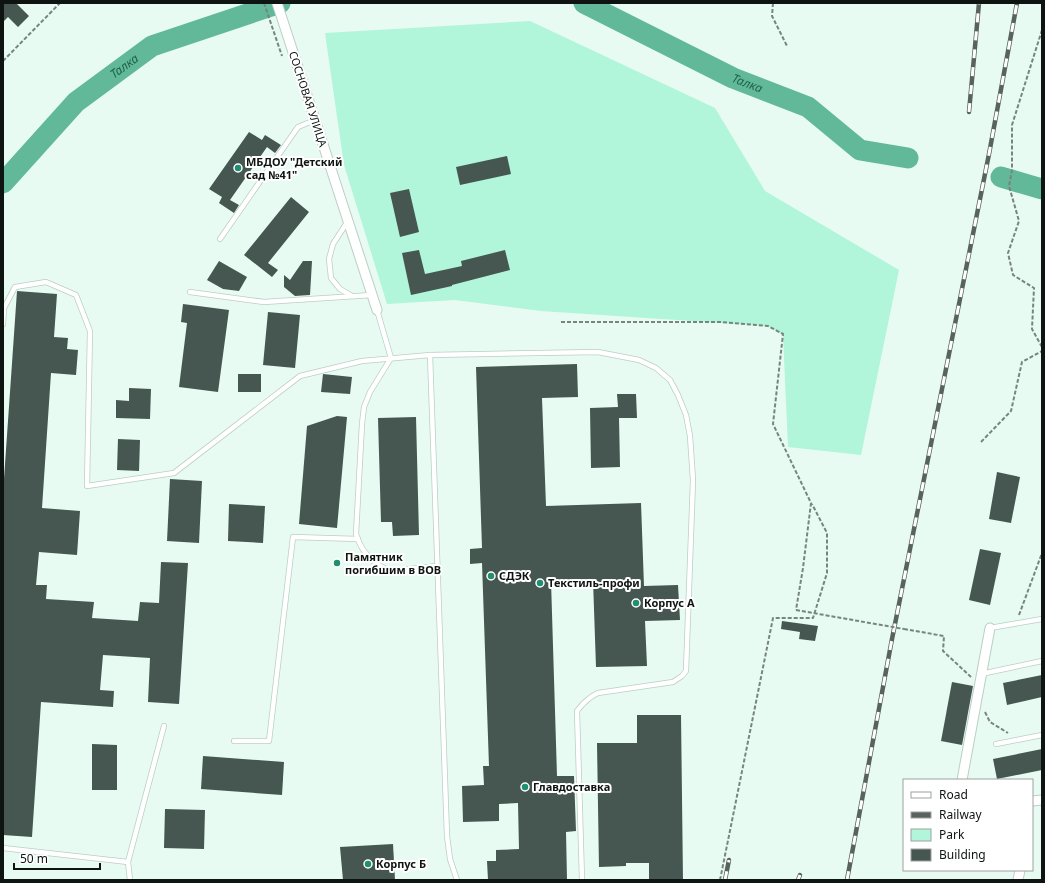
<svg xmlns="http://www.w3.org/2000/svg" width="1045" height="883" font-family="'Noto Sans',sans-serif">
  <style>
    .green { fill: #b1f5da }
    .lines { fill: none; stroke-linecap: round; stroke-linejoin: round }
    .river { stroke: #61b999; stroke-width: 21 }
    .building { fill: #465650 }
    .lane-casing { stroke: #bccec6; stroke-width: 6 }
    .street-casing { stroke: #bccec6; stroke-width: 11 }
    .path { stroke: #78857f; stroke-width: 2; stroke-dasharray: 4 2; stroke-linecap: butt }
    .lane { stroke: #fff; stroke-width: 4.5 }
    .street { stroke: #fff; stroke-width: 9 }
    .rail-casing { stroke: #58635e; stroke-width: 4.5 }
    .rail { stroke: #fff; stroke-width: 3; stroke-dasharray: 9; stroke-linecap: butt }
    .path-bridge { stroke: #78857f; stroke-width: 2; stroke-dasharray: 4 2; stroke-linecap: butt }
    .poi-dot { fill: #218f6f; stroke: #fff; stroke-width: 1.5 }
    .labels { text-anchor: middle; stroke-width: 4; stroke-linejoin: round; paint-order: stroke }
    .street-label { font-size: 11px; fill: #0d1411; stroke: #fff }
    .poi-label { font-size: 11px; font-weight: bold; fill: #0d1411; stroke: #fff; text-anchor: start }
    .water-label { font-size: 12px; font-style: italic; fill: #1d614c; stroke: #fff }
  </style>
  <rect width="100%" height="100%" fill="#e7fbf2"/>
  <path class="green" d="M 530,21 L 715,108 L 765,191 L 899,270 L 861,455 L 788,447 L 783,335 L 768,326 L 541,311 L 455,300 L 387,304 L 344,165 L 325,33 Z"/>
  <g class="lines">
    <g class="river">
      <path id="s1" d="M 584,3 L 733,78 L 808,107 L 860,150 L 908,158"/>
      <path d="M 1001,177 L 1042,189"/>
      <path id="s2" d="M 3,183 L 76,102 L 152,46 L 280,3"/>
    </g>
  </g>
  <g class="building">
    <path d="M 3,3 L 16,3 L 29,16 L 18,27 L 8,17 L 3,22 Z"/>
    <path d="M 249,132 L 262,140 L 265,135 L 281,145 L 275,153 L 267,147 L 230,200 L 239,205 L 234,213 L 219,203 L 222,197 L 209,189 Z"/>
    <path d="M 507,156 L 511,174 L 460,185 L 456,167 Z"/>
    <path d="M 409,189 L 419,232 L 400,237 L 390,193 Z"/>
    <path d="M 291,197 L 309,212 L 268,263 L 278,270 L 272,277 L 244,255 Z"/>
    <path d="M 419,250 L 425,274 L 462,266 L 461,261 L 505,250 L 510,270 L 452,285 L 452,286 L 411,295 L 402,253 Z"/>
    <path d="M 219,261 L 247,277 L 239,291 L 223,289 L 207,280 Z"/>
    <path d="M 303,261 L 312,261 L 310,295 L 295,296 L 284,287 L 284,275 L 290,280 Z"/>
    <path d="M 17,291 L 57,294 L 54,337 L 68,338 L 67,349 L 78,350 L 76,375 L 51,373 L 42,508 L 80,511 L 77,555 L 39,552 L 36,585 L 47,585 L 46,599 L 94,602 L 92,618 L 138,621 L 140,602 L 159,603 L 161,562 L 188,563 L 179,704 L 148,702 L 150,658 L 103,655 L 100,690 L 114,691 L 113,707 L 41,702 L 32,837 L 3,835 L 3,493 Z"/>
    <path d="M 183,304 L 229,310 L 218,392 L 179,387 L 187,323 L 181,322 Z"/>
    <path d="M 268,312 L 300,315 L 295,368 L 263,365 Z"/>
    <path d="M 577,364 L 578,397 L 542,398 L 546,506 L 641,503 L 644,586 L 678,585 L 680,620 L 645,621 L 647,666 L 596,667 L 593,580 L 551,581 L 557,776 L 574,776 L 576,831 L 566,832 L 567,880 L 488,880 L 487,861 L 496,861 L 496,850 L 519,849 L 518,803 L 499,804 L 499,821 L 463,822 L 462,786 L 484,785 L 483,766 L 489,766 L 482,563 L 470,564 L 470,549 L 482,548 L 476,367 Z"/>
    <rect x="238" y="374" width="23" height="18"/>
    <path d="M 323,374 L 352,377 L 350,394 L 321,392 Z"/>
    <path d="M 129,388 L 151,389 L 150,419 L 116,418 L 116,400 L 129,401 Z"/>
    <path d="M 617,394 L 636,394 L 637,418 L 619,418 L 620,467 L 591,468 L 590,408 L 618,407 Z"/>
    <path d="M 337,416 L 347,417 L 337,528 L 299,524 L 307,426 Z"/>
    <path d="M 416,417 L 419,535 L 393,536 L 392,522 L 381,522 L 378,418 Z"/>
    <path d="M 118,439 L 140,440 L 139,471 L 117,470 Z"/>
    <path d="M 997,472 L 1020,477 L 1011,523 L 989,519 Z"/>
    <path d="M 170,479 L 202,481 L 199,543 L 167,541 Z"/>
    <path d="M 229,504 L 265,506 L 263,543 L 228,541 Z"/>
    <path d="M 980,549 L 1001,553 L 990,605 L 969,600 Z"/>
    <path d="M 782,621 L 818,626 L 815,641 L 799,639 L 800,632 L 781,629 Z"/>
    <path d="M 1042,675 L 1042,697 L 1007,705 L 1003,683 Z"/>
    <path d="M 952,682 L 973,686 L 962,745 L 941,741 Z"/>
    <path d="M 637,715 L 681,715 L 683,880 L 649,880 L 649,863 L 626,863 L 626,866 L 599,867 L 597,743 L 637,743 Z"/>
    <path d="M 92,744 L 117,745 L 117,790 L 92,790 Z"/>
    <path d="M 1042,749 L 1042,770 L 997,779 L 993,759 Z"/>
    <path d="M 203,756 L 284,762 L 282,795 L 201,789 Z"/>
    <path d="M 165,809 L 205,810 L 204,849 L 164,848 Z"/>
    <path d="M 393,844 L 395,880 L 343,880 L 340,847 Z"/>
  </g>
  <g class="lines">
    <g class="lane-casing">
      <g id="lane">
        <path d="M 348,221 L 333,244 L 329,259 L 331,278 L 340,289 L 352,296"/>
        <path d="M 220,239 L 298,127 L 315,120"/>
        <path d="M 190,292 L 264,302 L 372,295"/>
        <path d="M 377,310 L 391,358 L 370,392 L 364,407 L 362,424 L 356,534 C 361,551 373,565 391,571 L 437,566"/>
        <path d="M 3,324 L 4,308 L 15,287 L 46,282 L 76,295 L 90,331 L 87,486 L 174,473 L 300,376 L 362,361 L 430,355 L 598,352 L 639,360 L 656,368 L 670,380 L 678,395 L 686,415 L 690,436 L 693,480 L 686,671 L 682,676 L 673,682 L 598,693 C 589,697 583,703 577,711 L 582,880"/>
        <path d="M 430,355 L 447,836 L 450,859 L 457,880"/>
        <path d="M 990,628 L 1042,619"/>
        <path d="M 981,674 L 1042,661"/>
        <path d="M 234,741 L 269,741 L 293,537 L 358,539"/>
        <path d="M 996,744 L 1042,735"/>
        <path d="M 3,848 L 128,862"/>
        <path d="M 130,880 L 128,862 L 164,726"/>
      </g>
    </g>
    <g class="street-casing">
      <g id="street">
        <path d="M 277,3 L 377,310"/>
        <path d="M 962,780 L 990,628"/>
        <path d="M 1032,801 L 1042,800"/>
        <path d="M 1018,880 L 1020,870"/>
      </g>
    </g>
    <g class="path">
      <path d="M 264,3 L 282,56"/>
      <path d="M 773,3 L 772,16 L 787,46"/>
      <path d="M 1042,30 L 1012,125 L 1012,170 L 1009,186 L 1019,221 L 1008,253 L 1013,275 L 1034,288 L 1032,329 L 1042,347"/>
      <path d="M 3,61 L 60,3"/>
      <path d="M 561,322 L 720,322 L 768,326 L 783,334 L 773,424 L 811,503 L 803,568 L 796,610"/>
      <path d="M 981,442 L 1011,411 L 1022,362 L 1042,351"/>
      <path d="M 1019,615 L 1042,553"/>
      <path d="M 904,629 L 944,636 L 943,651 L 971,677"/>
      <path d="M 985,712 L 990,722 L 1008,733"/>
      <path d="M 720,880 L 773,618 L 813,618 L 827,573 L 827,533 L 812,504"/>
    </g>
    <use href="#lane" class="lane"/>
    <use href="#street" class="street"/>
    <g class="rail-casing">
      <g id="rail">
        <path d="M 969,112 L 979,3"/>
        <path d="M 725,880 L 729,860"/>
        <path d="M 798,880 L 800,875"/>
        <path d="M 847,880 L 892,639 L 989,154 L 1017,3"/>
      </g>
    </g>
    <use href="#rail" class="rail"/>
    <path class="path-bridge" d="M 796,610 L 904,629"/>
  </g>
  <g class="poi-dot">
    <circle cx="238" cy="168" r="4"/>
    <circle cx="337" cy="563" r="4"/>
    <circle cx="491" cy="576" r="4"/>
    <circle cx="540" cy="583" r="4"/>
    <circle cx="636" cy="603" r="4"/>
    <circle cx="525" cy="787" r="4"/>
    <circle cx="368" cy="864" r="4"/>
  </g>
  <g class="labels">
    <g class="street-label">
      <text transform="translate(308 99) rotate(72)" y="4">СОСНОВАЯ УЛИЦА</text>
    </g>
    <g class="poi-label">
      <text x="246" y="166">МБДОУ "Детский<tspan x="246" dy="13">сад №41"</tspan></text>
      <text x="345" y="561">Памятник<tspan x="345" dy="13">погибшим в ВОВ</tspan></text>
      <text x="499" y="580">СДЭК</text>
      <text x="548" y="587">Текстиль-профи</text>
      <text x="644" y="607">Корпус А</text>
      <text x="533" y="791">Главдоставка</text>
      <text x="376" y="868">Корпус Б</text>
    </g>
    <g class="water-label">
      <text dy="4" stroke="none"><textPath href="#s2" startOffset="169">Талка</textPath></text>
      <text dy="4" stroke="none"><textPath href="#s1" startOffset="182">Талка</textPath></text>
    </g>
  </g>
  <rect width="1045" height="883" fill="none" stroke="#0d1411" stroke-width="8"/>
  <rect x="903" y="779" width="130" height="92" fill="#ffffff" stroke="#9ea1a0"/>
  <rect x="911" y="792" width="20" height="6" fill="#ffffff" stroke="#9ea1a0"/>
  <text x="939" y="799" font-size="12" fill="#0d1411">Road</text>
  <rect x="911" y="812" width="20" height="6" fill="#58635e" stroke="#9ea1a0"/>
  <text x="939" y="819" font-size="12" fill="#0d1411">Railway</text>
  <rect x="911" y="829" width="20" height="12" fill="#b1f5da" stroke="#9ea1a0"/>
  <text x="939" y="839" font-size="12" fill="#0d1411">Park</text>
  <rect x="911" y="849" width="20" height="12" fill="#465650" stroke="#9ea1a0"/>
  <text x="939" y="859" font-size="12" fill="#0d1411">Building</text>
  <path d="M14 863v6h86v-6" fill="none" stroke="#0d1411" stroke-width="2"/>
  <text x="20" y="863" font-size="12" fill="#0d1411" stroke="#ffffff" stroke-width="3" paint-order="stroke">50 m</text>
</svg>
